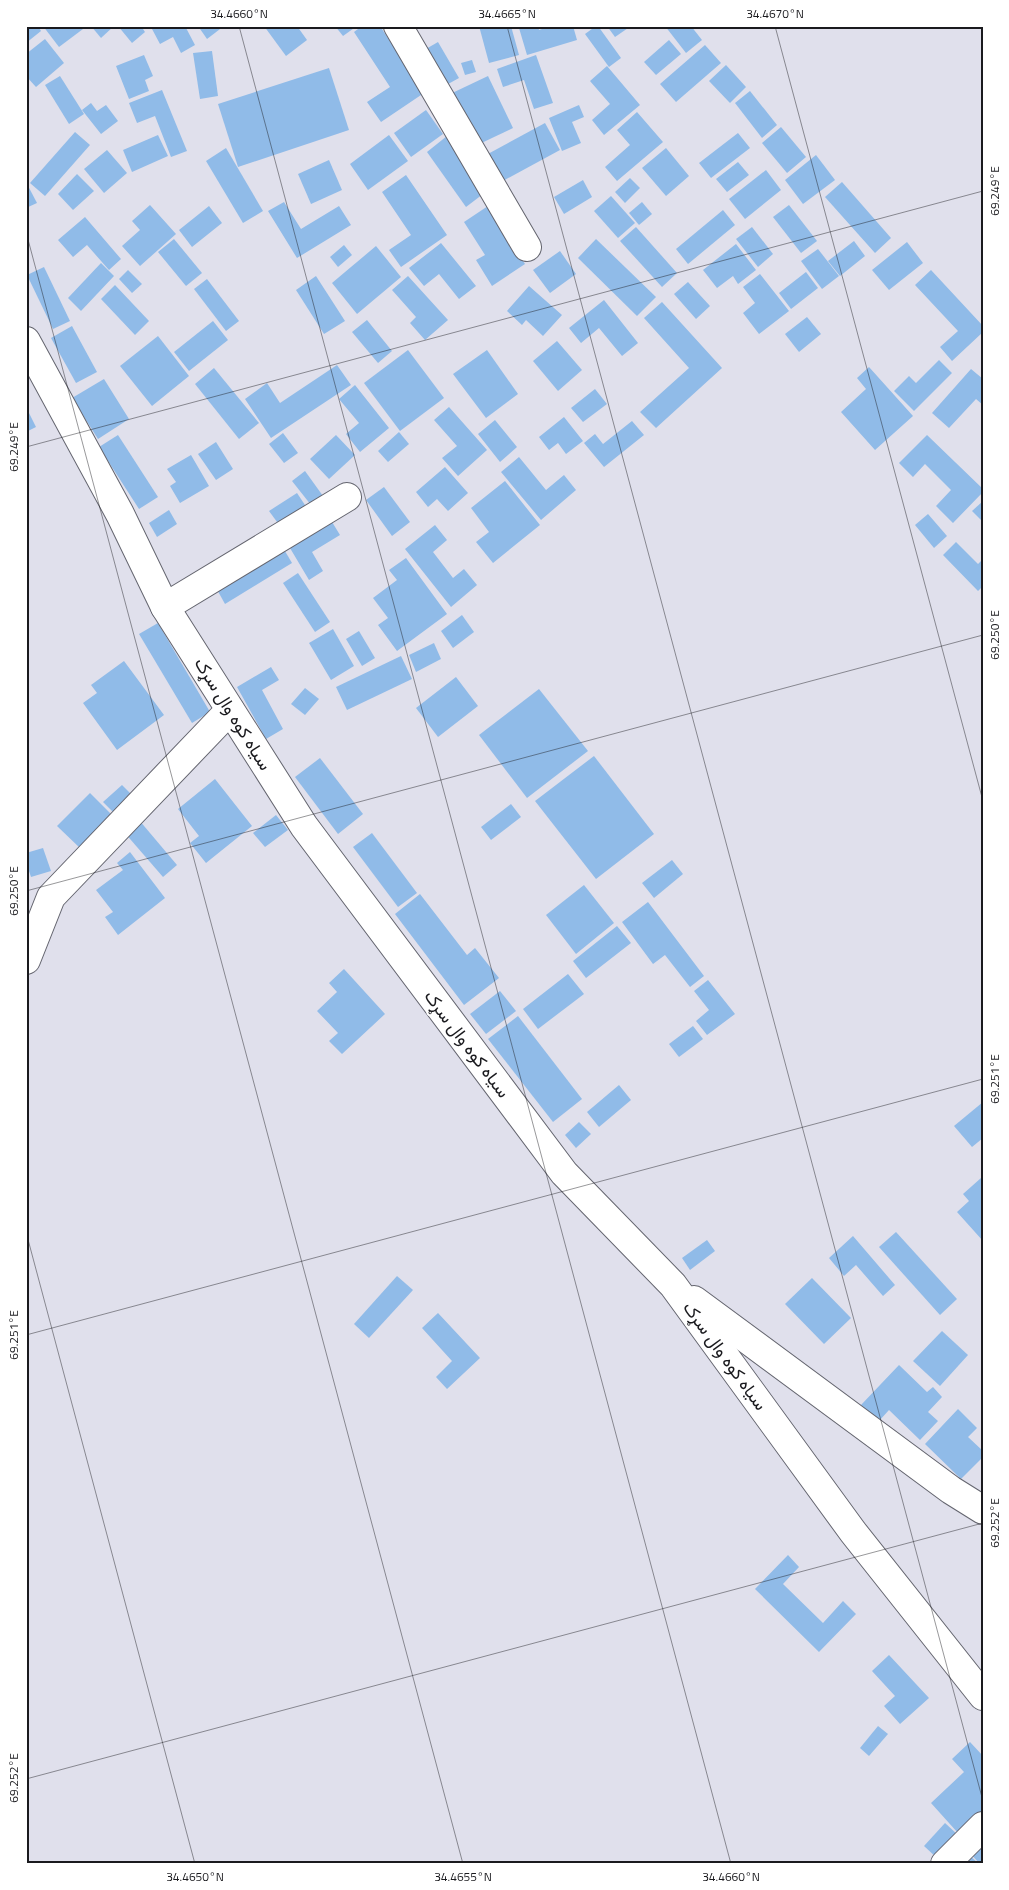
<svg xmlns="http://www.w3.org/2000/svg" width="1009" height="1890" font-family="'Titillium Web',Vazirmatn,sans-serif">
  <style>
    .building { fill: #90bbe8 }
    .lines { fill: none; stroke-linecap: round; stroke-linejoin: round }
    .minor-casing { stroke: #64656f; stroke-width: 30 }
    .minor { stroke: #fff; stroke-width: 28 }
    .ticks { fill: none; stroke: #1a1a1e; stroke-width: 1; stroke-opacity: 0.45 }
    .labels { text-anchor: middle; stroke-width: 4; stroke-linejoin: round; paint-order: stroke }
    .street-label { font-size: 18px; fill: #1a1a1e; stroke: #fff }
    .neatline { fill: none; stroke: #1a1a1e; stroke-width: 2 }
    .ticks-label { font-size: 12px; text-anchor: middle; fill: #1a1a1e }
  </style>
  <rect width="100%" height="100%" fill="#e0e0ec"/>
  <g class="building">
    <path d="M 26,26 L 38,26 L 41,31 L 26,43 Z"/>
    <path d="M 43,26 L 87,26 L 59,47 Z"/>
    <path d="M 91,26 L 114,26 L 101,38 Z"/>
    <path d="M 118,26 L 141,26 L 145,32 L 132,43 Z"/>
    <path d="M 157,26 L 185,26 L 195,45 L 181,53 L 173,37 L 160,44 L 152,29 Z"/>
    <path d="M 198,26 L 224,26 L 207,39 Z"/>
    <path d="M 264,26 L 297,26 L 307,40 L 286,56 Z"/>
    <path d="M 335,26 L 357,26 L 343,36 Z"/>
    <path d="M 362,26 L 380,26 L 424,93 L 381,122 L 367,102 L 390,87 L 354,32 Z"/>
    <path d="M 479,26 L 511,26 L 519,55 L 489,63 Z"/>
    <path d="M 524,26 L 538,26 L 539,30 L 551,26 L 573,26 L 577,40 L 527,55 L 519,28 Z"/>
    <path d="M 596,26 L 598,26 L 621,58 L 609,67 L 585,34 Z"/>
    <path d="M 607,26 L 631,26 L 615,37 Z"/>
    <path d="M 665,26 L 691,26 L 702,40 L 686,53 Z"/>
    <path d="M 45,39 L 64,63 L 36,87 L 26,76 L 26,54 Z"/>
    <path d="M 669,40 L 681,54 L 656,75 L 644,62 Z"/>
    <path d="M 438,42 L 459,78 L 439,89 L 419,53 Z"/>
    <path d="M 705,45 L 721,63 L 676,102 L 660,84 Z"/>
    <path d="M 212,51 L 218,96 L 200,99 L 193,53 Z"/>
    <path d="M 144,55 L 153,76 L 145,80 L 149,91 L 129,99 L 116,66 Z"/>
    <path d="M 536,55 L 553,103 L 534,109 L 524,80 L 503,87 L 497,69 Z"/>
    <path d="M 472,60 L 476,72 L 465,75 L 461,63 Z"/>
    <path d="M 726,65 L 746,87 L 730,103 L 709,81 Z"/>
    <path d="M 607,66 L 640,105 L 604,135 L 592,120 L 610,104 L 590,81 Z"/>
    <path d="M 329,68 L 349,130 L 238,167 L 218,104 Z"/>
    <path d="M 60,76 L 84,114 L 69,124 L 45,85 Z"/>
    <path d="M 488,76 L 513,128 L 473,147 L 448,95 Z"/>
    <path d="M 162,90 L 187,151 L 171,157 L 155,116 L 137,123 L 129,103 Z"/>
    <path d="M 750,91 L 777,125 L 762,138 L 735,103 Z"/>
    <path d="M 91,103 L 97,111 L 106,105 L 118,121 L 101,134 L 82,110 Z"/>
    <path d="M 579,105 L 584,117 L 572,122 L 581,143 L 562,151 L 549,118 Z"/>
    <path d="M 426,110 L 443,134 L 411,157 L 394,133 Z"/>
    <path d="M 637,112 L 663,142 L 617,181 L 605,167 L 630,145 L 617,130 Z"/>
    <path d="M 545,123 L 560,150 L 501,182 L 486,155 Z"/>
    <path d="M 781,127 L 806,157 L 787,173 L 762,143 Z"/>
    <path d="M 75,132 L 90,145 L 45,196 L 30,183 Z"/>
    <path d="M 738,133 L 750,148 L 711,178 L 699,163 Z"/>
    <path d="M 158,135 L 168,156 L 132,172 L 123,150 Z"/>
    <path d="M 389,135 L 408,161 L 368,190 L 350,164 Z"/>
    <path d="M 447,136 L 487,191 L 466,207 L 427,152 Z"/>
    <path d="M 226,148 L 263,211 L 243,223 L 206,161 Z"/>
    <path d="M 666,148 L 689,176 L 666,196 L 642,168 Z"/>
    <path d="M 107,150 L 127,173 L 104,193 L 84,169 Z"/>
    <path d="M 816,155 L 835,180 L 803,204 L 785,180 Z"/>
    <path d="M 329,160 L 342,190 L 311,204 L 298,174 Z"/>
    <path d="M 738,162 L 749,175 L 727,192 L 716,179 Z"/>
    <path d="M 766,170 L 781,190 L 745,219 L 729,199 Z"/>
    <path d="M 77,174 L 94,191 L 73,210 L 58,194 Z"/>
    <path d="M 406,175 L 447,235 L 401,267 L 389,250 L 411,235 L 382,192 Z"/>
    <path d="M 630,178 L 640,188 L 625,203 L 615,192 Z"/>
    <path d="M 583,180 L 592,197 L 564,214 L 554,197 Z"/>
    <path d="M 26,182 L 37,203 L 26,208 Z"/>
    <path d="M 842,182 L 891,238 L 875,253 L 825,197 Z"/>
    <path d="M 611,196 L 635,223 L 618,238 L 594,211 Z"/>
    <path d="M 284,202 L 301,229 L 339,206 L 351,225 L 297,258 L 268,211 Z"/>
    <path d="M 642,202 L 652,214 L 639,225 L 629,213 Z"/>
    <path d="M 150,205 L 176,234 L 140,266 L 122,246 L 140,230 L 132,221 Z"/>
    <path d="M 789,205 L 817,241 L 801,253 L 773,217 Z"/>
    <path d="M 209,206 L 222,223 L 192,247 L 179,230 Z"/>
    <path d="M 488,206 L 525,264 L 492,286 L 476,260 L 485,255 L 464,222 Z"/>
    <path d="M 723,210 L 735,225 L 688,264 L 676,249 Z"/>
    <path d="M 85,217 L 121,259 L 109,270 L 87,245 L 73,257 L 58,240 Z"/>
    <path d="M 636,227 L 677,273 L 662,287 L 620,241 Z"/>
    <path d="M 752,227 L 773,254 L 758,267 L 736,239 Z"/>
    <path d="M 174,239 L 202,273 L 186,286 L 158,252 Z"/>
    <path d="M 596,239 L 656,297 L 637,316 L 578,258 Z"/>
    <path d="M 854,241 L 865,256 L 840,276 L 828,261 Z"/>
    <path d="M 907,242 L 923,263 L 889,290 L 872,270 Z"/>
    <path d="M 441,243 L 476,286 L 459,299 L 439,274 L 424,286 L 409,268 Z"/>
    <path d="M 736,244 L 756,270 L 738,284 L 733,276 L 717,288 L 703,270 Z"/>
    <path d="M 344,245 L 352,255 L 338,267 L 330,257 Z"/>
    <path d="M 376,246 L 401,277 L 357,314 L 332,283 Z"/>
    <path d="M 818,249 L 839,276 L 822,289 L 801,261 Z"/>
    <path d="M 560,251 L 576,274 L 550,293 L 533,270 Z"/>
    <path d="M 101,263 L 114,276 L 81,311 L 68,298 Z"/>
    <path d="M 44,267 L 70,321 L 53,329 L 27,275 Z"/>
    <path d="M 128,270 L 142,284 L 132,293 L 119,279 Z"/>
    <path d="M 931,270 L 983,326 L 983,332 L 952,361 L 940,347 L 958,331 L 915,285 Z"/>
    <path d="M 806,272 L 818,288 L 791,309 L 779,293 Z"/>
    <path d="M 760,274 L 789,311 L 759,334 L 743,313 L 755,303 L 743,287 Z"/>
    <path d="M 316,276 L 345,321 L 324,334 L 296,290 Z"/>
    <path d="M 408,276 L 448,320 L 425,340 L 410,323 L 416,317 L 392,290 Z"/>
    <path d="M 207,279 L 239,321 L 226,331 L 194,289 Z"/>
    <path d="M 688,282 L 710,306 L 696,319 L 674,294 Z"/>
    <path d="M 115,285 L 149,321 L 135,335 L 101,299 Z"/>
    <path d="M 529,286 L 562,315 L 543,336 L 526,320 L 522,325 L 507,311 Z"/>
    <path d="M 604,300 L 638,343 L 622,356 L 599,328 L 581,343 L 569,328 Z"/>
    <path d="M 662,302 L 722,368 L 656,428 L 640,412 L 689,368 L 644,318 Z"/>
    <path d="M 807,317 L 821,334 L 799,352 L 785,334 Z"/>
    <path d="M 367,320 L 392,351 L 378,363 L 352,332 Z"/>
    <path d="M 213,321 L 228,340 L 189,371 L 174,352 Z"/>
    <path d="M 72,326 L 97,372 L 76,383 L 51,338 Z"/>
    <path d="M 158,336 L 189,376 L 152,406 L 120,366 Z"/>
    <path d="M 557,341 L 582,370 L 558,391 L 533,361 Z"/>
    <path d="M 408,350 L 444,398 L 400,431 L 364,383 Z"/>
    <path d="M 487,350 L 518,394 L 486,418 L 453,374 Z"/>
    <path d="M 939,360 L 952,373 L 914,411 L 894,391 L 909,376 L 916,383 Z"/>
    <path d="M 337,365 L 351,385 L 271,438 L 245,399 L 267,383 L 280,403 Z"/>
    <path d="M 869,367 L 913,416 L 875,450 L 841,412 L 866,389 L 857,378 Z"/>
    <path d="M 214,368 L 259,423 L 239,439 L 195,384 Z"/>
    <path d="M 971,369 L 983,379 L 983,405 L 976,399 L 949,428 L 932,413 Z"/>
    <path d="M 104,379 L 129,419 L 98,439 L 72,398 Z"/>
    <path d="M 355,385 L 389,428 L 360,452 L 346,434 L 359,423 L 339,399 Z"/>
    <path d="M 595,389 L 607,404 L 583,422 L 571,408 Z"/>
    <path d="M 26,407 L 36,427 L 26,432 Z"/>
    <path d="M 449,407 L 487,450 L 458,476 L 442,458 L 457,446 L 434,420 Z"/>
    <path d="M 564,417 L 583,441 L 566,454 L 558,443 L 549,450 L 539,437 Z"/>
    <path d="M 495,420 L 517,447 L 500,462 L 478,434 Z"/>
    <path d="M 632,421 L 644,435 L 604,467 L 584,443 L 595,434 L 603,444 Z"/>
    <path d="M 399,432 L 409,444 L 388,462 L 378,451 Z"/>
    <path d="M 283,433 L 298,453 L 284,463 L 269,444 Z"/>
    <path d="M 118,435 L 158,497 L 139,509 L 99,447 Z"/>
    <path d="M 336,435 L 355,455 L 329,479 L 310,459 Z"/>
    <path d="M 927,435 L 983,489 L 983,492 L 953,523 L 936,506 L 951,490 L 925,464 L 913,477 L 899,463 Z"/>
    <path d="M 216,442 L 233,469 L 216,480 L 198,454 Z"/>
    <path d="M 191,455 L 209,486 L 180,503 L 170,486 L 176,482 L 167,469 Z"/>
    <path d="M 519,457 L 546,490 L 564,475 L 576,490 L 541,520 L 501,472 Z"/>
    <path d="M 445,467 L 468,493 L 448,511 L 437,499 L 428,507 L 416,492 Z"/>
    <path d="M 305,471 L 323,496 L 311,505 L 292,481 Z"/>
    <path d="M 505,481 L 540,525 L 493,563 L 476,542 L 489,532 L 471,508 Z"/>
    <path d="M 384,487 L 410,522 L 392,536 L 366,500 Z"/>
    <path d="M 297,493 L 307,508 L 280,526 L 269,511 Z"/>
    <path d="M 983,501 L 983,522 L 972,511 Z"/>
    <path d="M 169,510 L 177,524 L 157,537 L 149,523 Z"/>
    <path d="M 928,514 L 947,536 L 934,548 L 915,525 Z"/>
    <path d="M 329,517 L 340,535 L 312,552 L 323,571 L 309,580 L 287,543 Z"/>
    <path d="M 435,525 L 447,540 L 433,552 L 453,578 L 464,569 L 477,585 L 451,607 L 405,549 Z"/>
    <path d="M 956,542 L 978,564 L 983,559 L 983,586 L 978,591 L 943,555 Z"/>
    <path d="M 282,546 L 292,563 L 225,604 L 215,586 Z"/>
    <path d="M 406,558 L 447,614 L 397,651 L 378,625 L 388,618 L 373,598 L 397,580 L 389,570 Z"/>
    <path d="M 298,573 L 330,622 L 315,632 L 283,583 Z"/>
    <path d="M 462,615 L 474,632 L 453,648 L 441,631 Z"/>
    <path d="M 158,623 L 210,712 L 192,723 L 139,634 Z"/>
    <path d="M 333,629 L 354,666 L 331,680 L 309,643 Z"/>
    <path d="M 359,631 L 375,658 L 362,666 L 346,639 Z"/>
    <path d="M 434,643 L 441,659 L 416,672 L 409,655 Z"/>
    <path d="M 401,656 L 412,679 L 347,710 L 336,687 Z"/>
    <path d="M 124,661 L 164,715 L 117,750 L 83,703 L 97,693 L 91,685 Z"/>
    <path d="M 271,667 L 279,680 L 262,690 L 283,729 L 266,739 L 237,687 Z"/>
    <path d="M 456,677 L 478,706 L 438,737 L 416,708 Z"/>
    <path d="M 305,688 L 319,699 L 305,715 L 291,704 Z"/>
    <path d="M 539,689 L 588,751 L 527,798 L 479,735 Z"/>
    <path d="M 594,756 L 654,834 L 596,879 L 535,801 Z"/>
    <path d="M 320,758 L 363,814 L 338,834 L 295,777 Z"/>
    <path d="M 215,779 L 252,826 L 206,863 L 190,843 L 199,836 L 178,809 Z"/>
    <path d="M 122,785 L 133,796 L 115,814 L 103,802 Z"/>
    <path d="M 90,793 L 113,816 L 81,849 L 57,826 Z"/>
    <path d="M 511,804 L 521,817 L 491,840 L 481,827 Z"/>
    <path d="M 276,815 L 288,830 L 265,847 L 253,833 Z"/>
    <path d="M 139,820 L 177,865 L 163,877 L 124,832 Z"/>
    <path d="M 372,833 L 417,893 L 398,907 L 353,847 Z"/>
    <path d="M 43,848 L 51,871 L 31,877 L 26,862 L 26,853 Z"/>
    <path d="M 130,852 L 165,898 L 118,935 L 105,917 L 113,912 L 96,890 L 123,870 L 117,863 Z"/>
    <path d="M 672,860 L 683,874 L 654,898 L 642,883 Z"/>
    <path d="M 584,885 L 614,923 L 576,954 L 546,915 Z"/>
    <path d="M 420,894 L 467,955 L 475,948 L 499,978 L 464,1005 L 395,914 Z"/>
    <path d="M 648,902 L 704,976 L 690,987 L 665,955 L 653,964 L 622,922 Z"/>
    <path d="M 617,926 L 631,943 L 586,978 L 573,961 Z"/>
    <path d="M 344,969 L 385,1014 L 342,1054 L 329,1041 L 338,1033 L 317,1011 L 337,992 L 329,983 Z"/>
    <path d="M 568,974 L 584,994 L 538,1029 L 523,1009 Z"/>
    <path d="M 708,980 L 735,1014 L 707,1035 L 696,1021 L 709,1010 L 694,991 Z"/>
    <path d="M 500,991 L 516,1011 L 486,1034 L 470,1014 Z"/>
    <path d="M 518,1016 L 582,1099 L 553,1122 L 488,1039 Z"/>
    <path d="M 693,1026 L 703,1039 L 679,1057 L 669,1044 Z"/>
    <path d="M 619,1085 L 631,1100 L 599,1127 L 587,1112 Z"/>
    <path d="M 983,1102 L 983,1138 L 972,1147 L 954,1126 Z"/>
    <path d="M 579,1122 L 591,1134 L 576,1148 L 565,1135 Z"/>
    <path d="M 981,1178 L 983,1180 L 983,1241 L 957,1212 L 969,1201 L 963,1194 Z"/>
    <path d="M 896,1232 L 957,1299 L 940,1315 L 879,1247 Z"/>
    <path d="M 853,1236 L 895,1285 L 883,1296 L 856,1265 L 844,1276 L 829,1258 Z"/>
    <path d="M 707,1240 L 715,1251 L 690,1270 L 682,1258 Z"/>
    <path d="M 397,1276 L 413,1290 L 369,1338 L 354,1324 Z"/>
    <path d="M 812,1278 L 851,1318 L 824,1344 L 785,1304 Z"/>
    <path d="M 438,1313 L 480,1358 L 447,1389 L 436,1377 L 452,1361 L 422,1328 Z"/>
    <path d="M 942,1331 L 968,1355 L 940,1386 L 913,1361 Z"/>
    <path d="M 899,1365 L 927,1392 L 933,1387 L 942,1397 L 928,1412 L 938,1421 L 920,1440 L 889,1410 L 879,1421 L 861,1405 Z"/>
    <path d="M 958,1409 L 977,1428 L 968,1437 L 983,1451 L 983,1457 L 961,1479 L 925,1444 Z"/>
    <path d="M 788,1555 L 799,1567 L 783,1584 L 823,1623 L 843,1601 L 856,1614 L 819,1652 L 755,1589 Z"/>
    <path d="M 889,1655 L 929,1698 L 900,1724 L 884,1706 L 895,1696 L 872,1671 Z"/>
    <path d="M 878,1726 L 888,1734 L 869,1756 L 860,1748 Z"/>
    <path d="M 970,1742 L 983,1756 L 983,1810 L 958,1833 L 931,1803 L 964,1772 L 952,1759 Z"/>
    <path d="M 945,1823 L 958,1835 L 937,1858 L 924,1846 Z"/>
    <path d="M 983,1837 L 983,1864 L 980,1864 L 968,1851 Z"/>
    <path d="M 968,1854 L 979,1864 L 959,1864 Z"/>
  </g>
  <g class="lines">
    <g class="minor-casing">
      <g id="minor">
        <path d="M 398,26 L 527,247"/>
        <path d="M 26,341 L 120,514 L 165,607 L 304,826 L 564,1173 L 673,1285 L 853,1532 L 983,1696"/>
        <path d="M 165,607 L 347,497"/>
        <path d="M 26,960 L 51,897 L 230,710"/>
        <path d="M 694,1300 L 951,1490 L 983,1510"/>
        <path d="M 945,1864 L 983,1826"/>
      </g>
    </g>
    <use href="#minor" class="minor"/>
  </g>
  <path class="ticks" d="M 239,26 L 731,1864M 507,26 L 983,1801M 775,26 L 983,801M 26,232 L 463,1864M 26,447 L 983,191M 26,891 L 983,635M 26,1232 L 195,1864M 26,1335 L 983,1079M 26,1779 L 983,1523"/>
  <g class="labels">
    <g class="street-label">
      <text transform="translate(233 714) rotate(58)" y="6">سیاه کوه وال سړک</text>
      <text transform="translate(467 1044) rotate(53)" y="6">سیاه کوه وال سړک</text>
      <text transform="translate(725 1356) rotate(54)" y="6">سیاه کوه وال سړک</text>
    </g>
  </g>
  <rect width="1009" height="1890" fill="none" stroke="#ffffff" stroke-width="55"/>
  <rect x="28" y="28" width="954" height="1834" class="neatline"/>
  <g class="ticks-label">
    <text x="239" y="18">34.4660°N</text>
    <text x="507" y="18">34.4665°N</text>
    <text x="775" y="18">34.4670°N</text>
    <text transform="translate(995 191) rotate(-90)" y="4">69.249°E</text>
    <text transform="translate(14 447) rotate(-90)" y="4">69.249°E</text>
    <text transform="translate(995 635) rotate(-90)" y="4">69.250°E</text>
    <text transform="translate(14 891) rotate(-90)" y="4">69.250°E</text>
    <text transform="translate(995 1079) rotate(-90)" y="4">69.251°E</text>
    <text transform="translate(14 1335) rotate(-90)" y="4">69.251°E</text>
    <text transform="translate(995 1523) rotate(-90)" y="4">69.252°E</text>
    <text transform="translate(14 1778) rotate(-90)" y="4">69.252°E</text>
    <text x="195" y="1881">34.4650°N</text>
    <text x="463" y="1881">34.4655°N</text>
    <text x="731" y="1881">34.4660°N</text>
  </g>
</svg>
